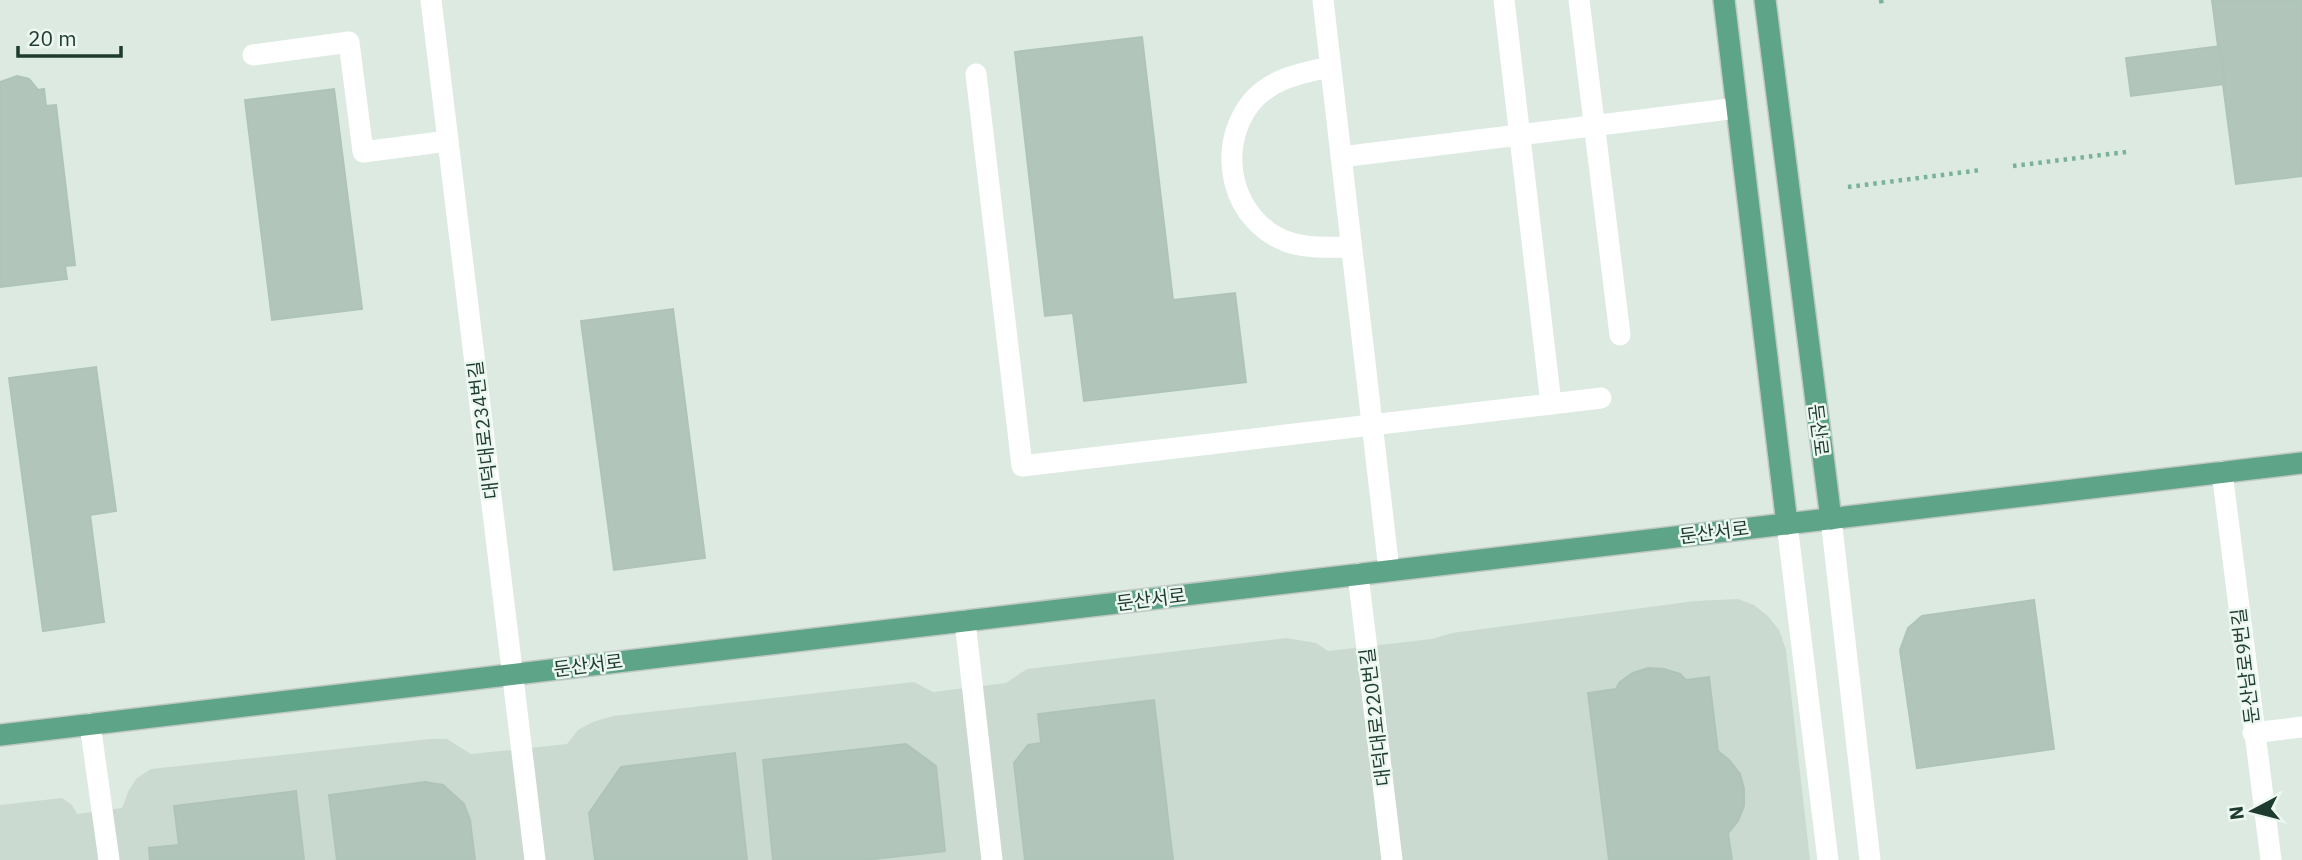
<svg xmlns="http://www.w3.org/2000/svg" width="2302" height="860" font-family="'IBM Plex Sans','Noto Sans KR',sans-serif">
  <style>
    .built { fill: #cbdad1 }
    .building { fill: #b2c5bb; stroke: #afc4b9; stroke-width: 2 }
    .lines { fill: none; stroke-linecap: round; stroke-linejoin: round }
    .major-casing { stroke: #c0c8c5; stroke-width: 24 }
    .path { stroke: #7ab199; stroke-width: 4.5; stroke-dasharray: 3.5 5; stroke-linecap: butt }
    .minor { stroke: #fff; stroke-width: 21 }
    .major { stroke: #5da489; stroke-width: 21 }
    .labels { text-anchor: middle; stroke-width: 5; stroke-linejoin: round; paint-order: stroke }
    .street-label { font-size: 19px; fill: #1d3b2f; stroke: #edf7f1 }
  </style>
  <rect width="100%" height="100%" fill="#dceae2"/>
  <path class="built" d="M 1738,599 L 1754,605 L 1768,616 L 1779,630 L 1786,650 L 1810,860 L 0,860 L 0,805 L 62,798 L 72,805 L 77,814 L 122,808 L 129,790 L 137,778 L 151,769 L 430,739 L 447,739 L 471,754 L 567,744 L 578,730 L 593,722 L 613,716 L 914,682 L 933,692 L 1006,683 L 1027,669 L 1286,638 L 1316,643 L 1328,651 L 1432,639 L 1452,633 L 1695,601 Z"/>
  <g class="building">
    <path d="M 2212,0 L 2302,0 L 2302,176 L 2236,184 Z"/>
    <path d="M 1142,37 L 1173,300 L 1235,293 L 1246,382 L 1084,401 L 1073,313 L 1045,316 L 1015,52 Z"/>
    <path d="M 2220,46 L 2225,84 L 2131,96 L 2126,58 Z"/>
    <path d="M 17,76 L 29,79 L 38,90 L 44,89 L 46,106 L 56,105 L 75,265 L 65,266 L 67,279 L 0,287 L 0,82 Z"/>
    <path d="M 334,89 L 362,309 L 272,320 L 245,100 Z"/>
    <path d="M 673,309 L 705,558 L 614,570 L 581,321 Z"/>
    <path d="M 96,367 L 116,511 L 90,515 L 104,622 L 43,631 L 9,378 Z"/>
    <path d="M 2034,600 L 2054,749 L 1917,768 L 1900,650 L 1908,628 L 1922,616 Z"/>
    <path d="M 1648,668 L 1664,669 L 1680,674 L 1686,680 L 1709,677 L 1718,751 L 1730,761 L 1740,774 L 1744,789 L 1744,806 L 1738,821 L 1728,833 L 1732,860 L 1609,860 L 1588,693 L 1616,689 L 1620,682 L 1633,673 Z"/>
    <path d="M 1154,700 L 1173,860 L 1025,860 L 1014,763 L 1028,745 L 1041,743 L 1038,714 Z"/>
    <path d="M 906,744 L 936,766 L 945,851 L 865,860 L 773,860 L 763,760 Z"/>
    <path d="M 735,753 L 747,860 L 595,860 L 589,813 L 621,767 Z"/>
    <path d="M 425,782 L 443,785 L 464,804 L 470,820 L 475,860 L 337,860 L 329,795 Z"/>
    <path d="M 296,791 L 304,860 L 150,860 L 149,848 L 179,845 L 174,806 Z"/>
  </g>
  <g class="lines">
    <g class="major-casing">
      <g id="major">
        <path d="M 1724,0 L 1787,524"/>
        <path d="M 1765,0 L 1831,519"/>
        <path d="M 0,735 L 2302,463"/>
      </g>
    </g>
    <g class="path">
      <path d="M 1881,0 L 1882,6"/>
      <path d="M 2013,166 L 2126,152"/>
      <path d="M 1848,187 L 1981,170"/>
    </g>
    <g class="minor">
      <path d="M 431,0 L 535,860"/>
      <path d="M 1323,0 L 1389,570"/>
      <path d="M 1579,0 L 1620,335"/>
      <path d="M 253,55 L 349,42 L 363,152 L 448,141"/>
      <path d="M 1330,67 C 1301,73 1269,79 1250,104 C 1215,150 1232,222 1288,242 C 1308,249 1331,247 1351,247"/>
      <path d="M 976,74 L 1022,466 L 1551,404 L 1504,0"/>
      <path d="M 1341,157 L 1737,108"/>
      <path d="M 1551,404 L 1601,398"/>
      <path d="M 2222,472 L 2271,860"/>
      <path d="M 1831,519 L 1870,860"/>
      <path d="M 1787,524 L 1828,860"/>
      <path d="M 1358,574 L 1392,860"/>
      <path d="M 965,621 L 992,860"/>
      <path d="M 90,724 L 109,860"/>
      <path d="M 2253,733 L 2302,727"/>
    </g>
    <use href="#major" class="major"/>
  </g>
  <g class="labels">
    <g class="street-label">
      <text transform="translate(483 430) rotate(-97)" y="7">대덕대로234번길</text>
      <text transform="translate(1819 430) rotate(83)" y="7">둔산로</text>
      <text transform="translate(1714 532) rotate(-7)" y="7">둔산서로</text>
      <text transform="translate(1151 599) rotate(-7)" y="7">둔산서로</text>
      <text transform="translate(588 665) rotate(-7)" y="7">둔산서로</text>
      <text transform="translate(2245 666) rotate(-97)" y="7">둔산남로9번길</text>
      <text transform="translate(1375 717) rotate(-97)" y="7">대덕대로220번길</text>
    </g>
  </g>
  <g transform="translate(2253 811) rotate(263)" stroke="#edf7f1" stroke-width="5" paint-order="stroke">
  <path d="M0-5L12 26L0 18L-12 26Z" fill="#1d3b2f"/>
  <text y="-10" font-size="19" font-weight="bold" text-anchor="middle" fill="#1d3b2f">N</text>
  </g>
  <path d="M18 46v10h103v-10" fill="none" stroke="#1d3b2f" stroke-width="3.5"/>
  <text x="28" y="46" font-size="21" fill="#1d3b2f" stroke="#edf7f1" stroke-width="5" paint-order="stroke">20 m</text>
</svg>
